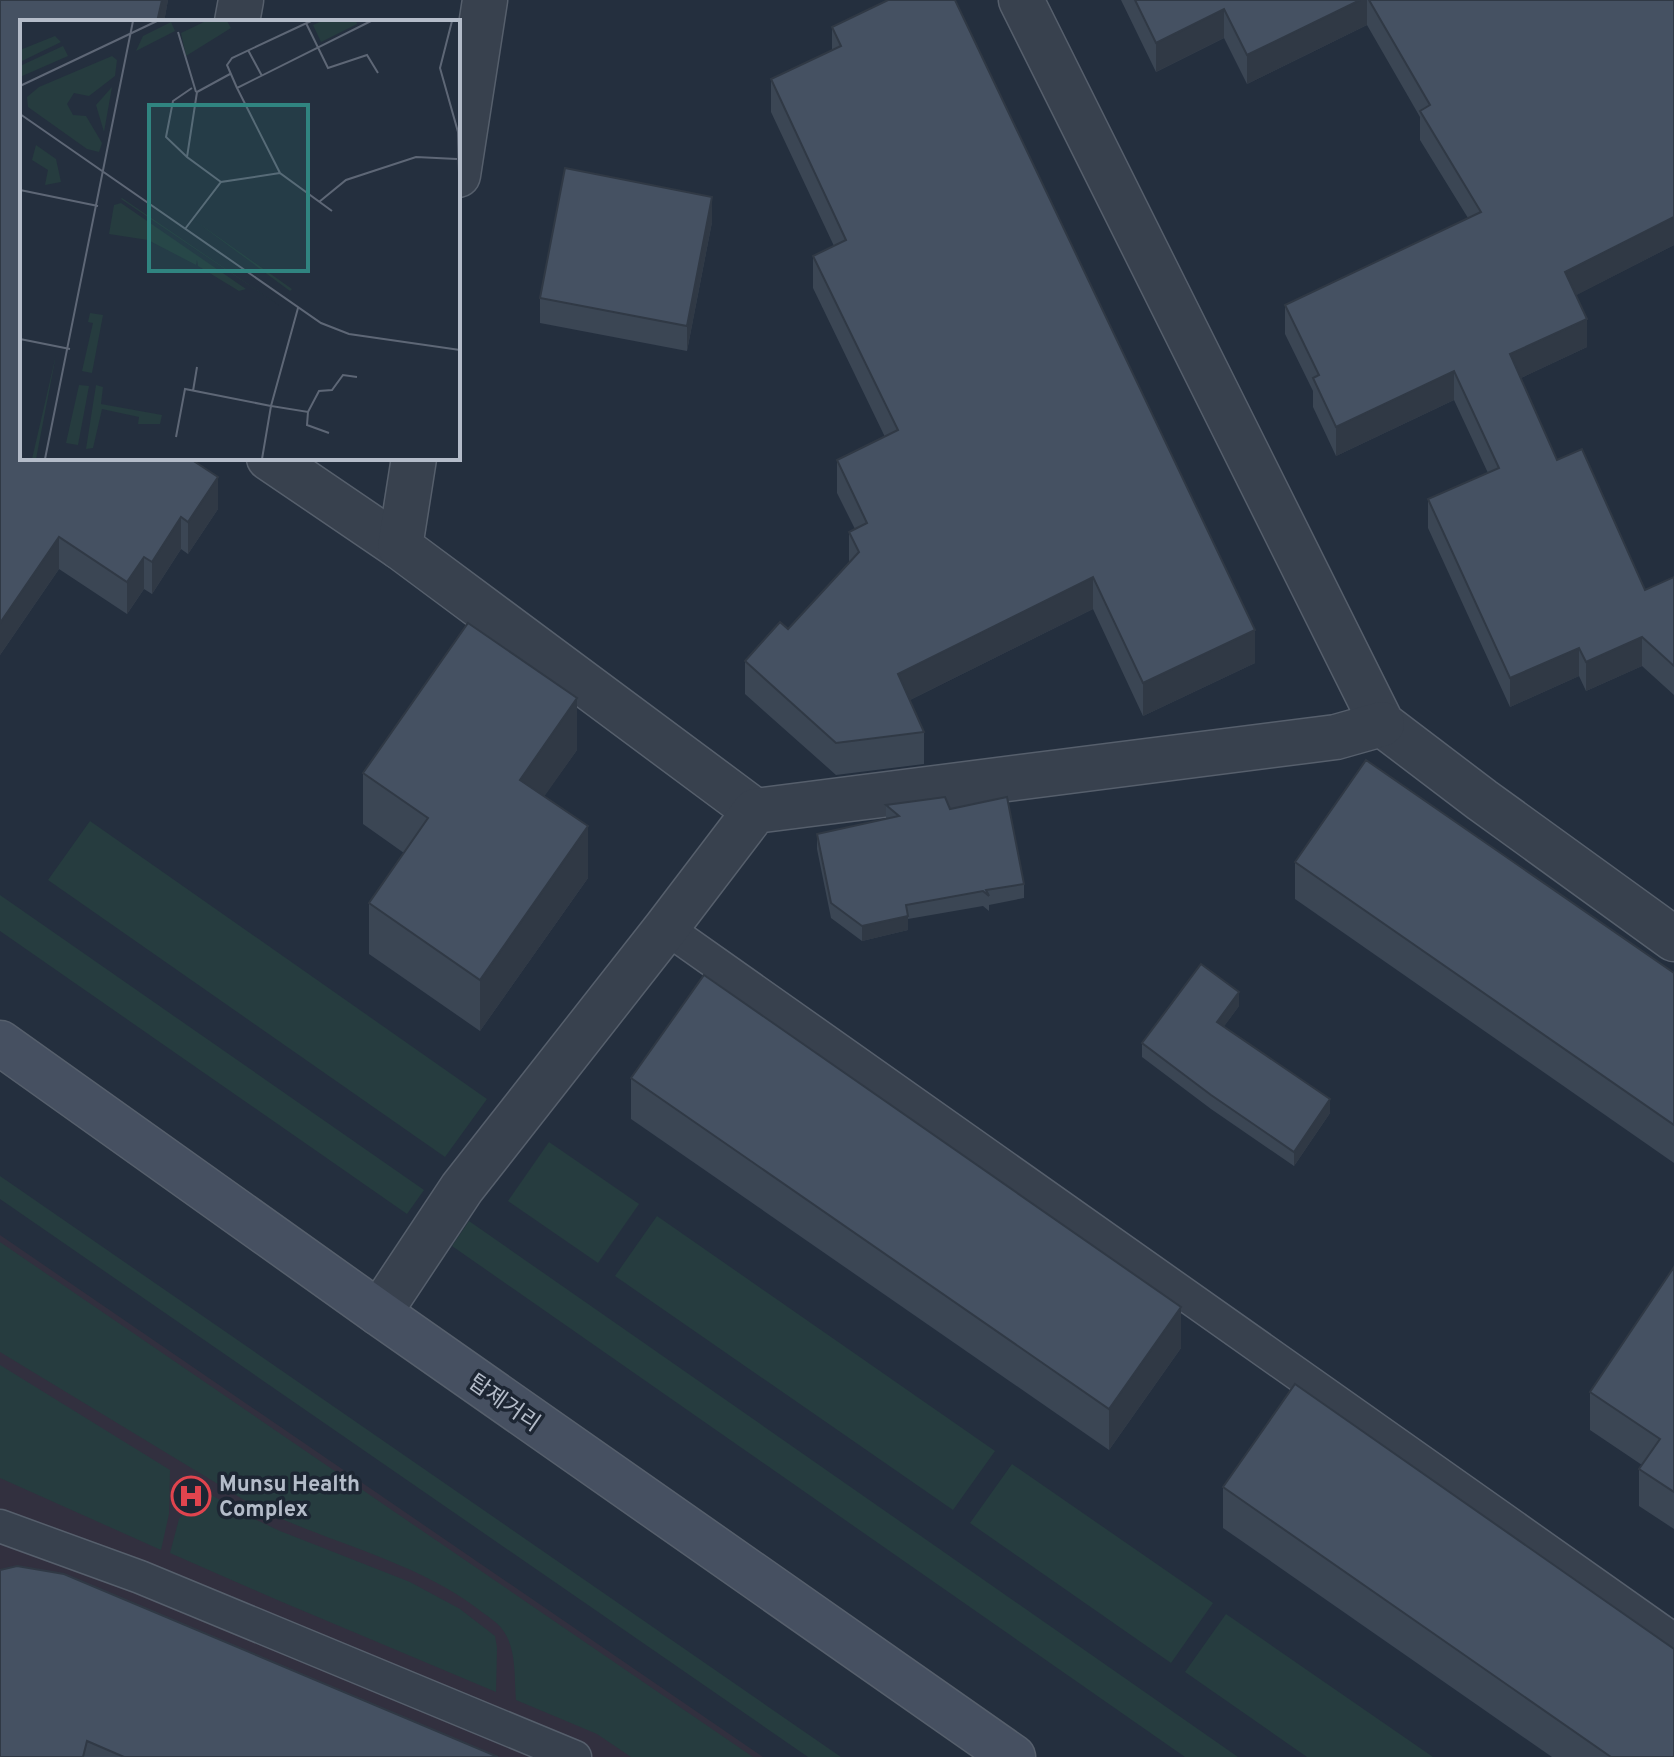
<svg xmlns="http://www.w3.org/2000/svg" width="1674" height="1757" font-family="Overpass,'Noto Sans KR',sans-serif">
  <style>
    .medical { fill: #32303f }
    .green { fill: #263c3f }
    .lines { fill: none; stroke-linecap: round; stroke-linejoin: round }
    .service-casing { stroke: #565f6c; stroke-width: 35 }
    .minor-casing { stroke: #565f6c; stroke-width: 47 }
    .secondary-casing { stroke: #565f6c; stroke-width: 47 }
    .service { stroke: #38414e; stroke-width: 32 }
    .minor { stroke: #38414e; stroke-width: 44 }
    .secondary { stroke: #465061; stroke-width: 44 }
    .wall { fill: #3b4654 }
    .shaded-wall { fill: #303945 }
    .building { fill: #455162; stroke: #303945; stroke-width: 2 }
    .labels { text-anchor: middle; stroke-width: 7; stroke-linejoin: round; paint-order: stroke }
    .street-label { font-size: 22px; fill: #b4bcc9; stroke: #1d2633 }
    .poi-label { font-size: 22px; font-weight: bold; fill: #b4bcc9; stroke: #1d2633; text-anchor: start }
    .inset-road { fill: none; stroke: #5e6776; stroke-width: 2 }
    .view { fill: #308480; fill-opacity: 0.15; stroke: #308480; stroke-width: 4 }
    .inset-edge { fill: none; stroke: #b4bcc9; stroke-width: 4 }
  </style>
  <rect width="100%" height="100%" fill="#242f3e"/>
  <path class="medical" d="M 0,1235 L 763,1757 L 0,1757 Z"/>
  <g class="green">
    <path d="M 90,821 L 487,1099 L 445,1157 L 48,880 Z"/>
    <path d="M 0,895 L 424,1190 L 407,1214 L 0,931 Z"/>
    <path d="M 549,1142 L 639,1204 L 598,1263 L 508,1201 Z"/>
    <path d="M 0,1176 L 841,1757 L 808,1757 L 0,1199 Z"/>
    <path d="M 657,1216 L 995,1451 L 953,1510 L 615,1276 Z"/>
    <path d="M 469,1221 L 1238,1757 L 1185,1757 L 452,1246 Z"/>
    <path d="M 0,1242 L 753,1757 L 631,1757 L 597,1734 L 516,1700 C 514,1677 517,1648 502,1629 C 496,1621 485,1615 478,1609 C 412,1559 327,1543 254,1506 L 0,1352 Z"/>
    <path d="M 0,1365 L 170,1470 L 169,1514 L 161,1550 L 0,1478 Z"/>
    <path d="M 1012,1464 L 1213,1603 L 1171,1663 L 970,1523 Z"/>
    <path d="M 201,1489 L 248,1516 L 280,1531 L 410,1582 L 460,1609 L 495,1636 L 497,1648 L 496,1692 L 275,1599 L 170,1553 L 179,1519 Z"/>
    <path d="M 1226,1614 L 1433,1757 L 1307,1757 L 1185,1672 Z"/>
  </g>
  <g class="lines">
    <g class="service-casing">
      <g id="service">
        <path d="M 666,928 L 1674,1640"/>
        <path d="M 0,1526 L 140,1577 L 575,1757"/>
      </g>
    </g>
    <g class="minor-casing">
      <g id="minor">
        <path d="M 1021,0 L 1382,724 L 1482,800 L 1674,939"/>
        <path d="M 237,22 L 241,0"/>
        <path d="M 458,175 L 485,0"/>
        <path d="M 269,458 L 400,547"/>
        <path d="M 414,458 L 400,547 L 755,811"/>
        <path d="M 379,1313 L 462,1188 L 666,928 L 755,811 L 1336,737 L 1382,724"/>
      </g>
    </g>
    <g class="secondary-casing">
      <path id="secondary" d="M 0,1043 L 379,1313 L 1013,1757"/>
    </g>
    <use href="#service" class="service"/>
    <use href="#minor" class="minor"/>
    <use href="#secondary" class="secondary"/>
  </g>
  <g class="wall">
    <path d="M 0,0 L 168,0 L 164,22 L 22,22 L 22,458 L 189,458 L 218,477 L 218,509 L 188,554 L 181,549 L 152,594 L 144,589 L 127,614 L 59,569 L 0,655 Z"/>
    <path d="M 1121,0 L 1674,0 L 1674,245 L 1576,295 L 1587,347 L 1521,378 L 1557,460 L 1645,590 L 1674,577 L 1674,695 L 1642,666 L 1586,691 L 1579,676 L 1510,707 L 1428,528 L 1428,499 L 1488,473 L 1454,400 L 1336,456 L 1313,407 L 1313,391 L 1285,334 L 1285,305 L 1468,218 L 1420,140 L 1420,117 L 1367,25 L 1247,84 L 1224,38 L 1156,72 Z"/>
    <path d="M 832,27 L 1255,663 L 1143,716 L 1093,609 L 910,700 L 924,732 L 924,764 L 836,775 L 745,694 L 745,661 L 788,629 L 849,563 L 849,532 L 855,529 L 837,493 L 837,460 L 885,437 L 813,288 L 813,256 L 834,246 L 771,112 L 771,79 L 832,50 Z"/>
    <path d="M 712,222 L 687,351 L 540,323 L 540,298 Z"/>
    <path d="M 577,750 L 544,796 L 588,878 L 480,1031 L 369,954 L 369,903 L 404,853 L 363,824 L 363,773 Z"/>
    <path d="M 886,805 L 950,809 L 1024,884 L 1024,898 L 989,905 L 989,911 L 983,906 L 908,919 L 908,930 L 862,941 L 831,918 L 817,849 L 817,834 L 886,819 Z"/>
    <path d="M 1295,862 L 1674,973 L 1674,1163 L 1295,899 Z"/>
    <path d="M 1239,1006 L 1224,1026 L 1330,1113 L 1294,1166 L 1211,1109 L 1142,1057 L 1142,1043 Z"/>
    <path d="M 631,1078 L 1181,1348 L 1109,1450 L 631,1119 Z"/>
    <path d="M 1674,1267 L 1674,1529 L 1639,1506 L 1639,1469 L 1642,1465 L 1590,1430 L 1590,1392 Z"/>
    <path d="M 1223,1487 L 1674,1757 L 1552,1757 L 1223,1528 Z"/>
    <path d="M 0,1570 L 498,1757 L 0,1757 Z"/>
  </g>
  <g class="shaded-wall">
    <path d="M 162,0 L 168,0 L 164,22 L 157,22 Z"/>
    <path d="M 1360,0 L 1367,0 L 1367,25 L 1247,84 L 1247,55 Z"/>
    <path d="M 1224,9 L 1224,38 L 1156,72 L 1156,43 Z"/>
    <path d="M 712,197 L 712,222 L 687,351 L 687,326 Z"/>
    <path d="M 1674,217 L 1674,245 L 1565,301 L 1565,272 Z"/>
    <path d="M 1587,319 L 1587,347 L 1510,383 L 1510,354 Z"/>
    <path d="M 1454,371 L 1454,400 L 1336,456 L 1336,427 Z"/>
    <path d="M 218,477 L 218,509 L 188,554 L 188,522 Z"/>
    <path d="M 181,517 L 181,549 L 152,594 L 152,562 Z"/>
    <path d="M 59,537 L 59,569 L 0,655 L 0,623 Z"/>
    <path d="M 144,557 L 144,589 L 127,614 L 127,582 Z"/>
    <path d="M 1093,577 L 1093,609 L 898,706 L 898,674 Z"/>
    <path d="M 1255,630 L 1255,663 L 1143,716 L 1143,683 Z"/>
    <path d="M 1642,637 L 1642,666 L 1586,691 L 1586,662 Z"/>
    <path d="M 1579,648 L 1579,676 L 1510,707 L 1510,678 Z"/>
    <path d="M 577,698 L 577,750 L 520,831 L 520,780 Z"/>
    <path d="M 588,826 L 588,878 L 480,1031 L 480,980 Z"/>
    <path d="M 908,916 L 908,930 L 862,941 L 862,926 Z"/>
    <path d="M 1239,992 L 1239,1006 L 1217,1036 L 1217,1022 Z"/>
    <path d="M 1330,1099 L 1330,1113 L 1294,1166 L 1294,1152 Z"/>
    <path d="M 1181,1307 L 1181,1348 L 1109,1450 L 1109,1409 Z"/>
  </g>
  <g class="building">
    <path d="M 0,0 L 162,0 L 157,22 L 22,22 L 22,458 L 189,458 L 218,477 L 188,522 L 181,517 L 152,562 L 144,557 L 127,582 L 59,537 L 0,623 Z"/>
    <path d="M 888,0 L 955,0 L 1255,630 L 1143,683 L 1093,577 L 898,674 L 924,732 L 836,743 L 745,661 L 780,622 L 788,629 L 859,552 L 849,532 L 867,523 L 837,460 L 898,430 L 813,256 L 846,240 L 771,79 L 841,46 L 832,27 Z"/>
    <path d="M 1135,0 L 1360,0 L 1247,55 L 1224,9 L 1156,43 Z"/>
    <path d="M 1369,0 L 1674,0 L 1674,217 L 1565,272 L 1587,319 L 1510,354 L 1557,460 L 1582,449 L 1645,590 L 1674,577 L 1674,666 L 1642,637 L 1586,662 L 1579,648 L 1510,678 L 1428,499 L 1499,468 L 1454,371 L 1336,427 L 1313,378 L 1319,375 L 1285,305 L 1481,212 L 1420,111 L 1430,105 Z"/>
    <path d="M 565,168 L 712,197 L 687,326 L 540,298 Z"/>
    <path d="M 468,623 L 577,698 L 520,780 L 588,826 L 480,980 L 369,903 L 428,818 L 363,773 Z"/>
    <path d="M 1366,760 L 1674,973 L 1674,1125 L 1295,862 Z"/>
    <path d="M 945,797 L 950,809 L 1007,797 L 1024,884 L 986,890 L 989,896 L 983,891 L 906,905 L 908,916 L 862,926 L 831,903 L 817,834 L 899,816 L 886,805 Z"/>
    <path d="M 1201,964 L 1239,992 L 1217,1022 L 1330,1099 L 1294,1152 L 1211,1095 L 1142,1043 Z"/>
    <path d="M 704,975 L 1181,1307 L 1109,1409 L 631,1078 Z"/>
    <path d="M 1674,1267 L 1674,1492 L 1639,1469 L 1660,1439 L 1590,1392 Z"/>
    <path d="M 1295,1384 L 1674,1649 L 1674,1757 L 1611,1757 L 1223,1487 Z"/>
    <path d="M 17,1566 L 64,1574 L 498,1757 L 124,1757 L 87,1741 L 83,1757 L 0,1757 L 0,1570 Z"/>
  </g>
  <defs>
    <g id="hospital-ring" transform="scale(2)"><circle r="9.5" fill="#1d2633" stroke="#e0444e" stroke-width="1.5"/><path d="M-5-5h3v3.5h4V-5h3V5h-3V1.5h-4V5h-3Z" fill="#e0444e"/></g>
  </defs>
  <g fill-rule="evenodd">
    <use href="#hospital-ring" x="191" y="1496"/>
  </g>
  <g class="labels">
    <g class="street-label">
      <text transform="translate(505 1402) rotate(35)" y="8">탑제거리</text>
    </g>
    <g class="poi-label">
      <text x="219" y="1491">Munsu Health<tspan x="219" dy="25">Complex</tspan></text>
    </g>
  </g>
  <g transform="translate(20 20)">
    <rect width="440" height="440" fill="#242f3e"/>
    <path d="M 186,1 L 207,1 L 211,8 L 166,36 L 161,13 ZM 302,1 L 336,1 L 337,4 L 301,22 L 293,5 ZM 151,2 L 155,11 L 116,31 L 123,16 ZM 35,16 L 41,22 L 0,42 L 0,30 ZM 43,26 L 48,36 L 0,57 L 0,46 ZM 92,36 L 97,40 L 95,56 L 69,76 L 54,73 L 47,84 L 53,95 L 66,96 L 82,123 L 79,132 L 67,129 L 8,87 L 7,77 L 19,67 ZM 92,67 L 84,112 L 76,85 ZM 16,125 L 36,139 L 41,162 L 25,165 L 28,150 L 12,140 ZM 102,178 L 260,286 L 101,179 ZM 101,183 L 226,269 L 219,271 L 178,246 L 177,240 L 176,245 L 128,220 L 89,214 L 94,185 ZM 174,200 L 272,269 L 270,271 ZM 70,293 L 83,295 L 72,353 L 62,351 L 73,303 L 68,302 ZM 36,335 L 16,439 L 12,439 ZM 59,365 L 69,366 L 58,425 L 46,423 ZM 76,365 L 83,367 L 81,384 L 142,395 L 140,404 L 118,404 L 119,397 L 82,389 L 73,428 L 66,429 Z" fill="#263c3f"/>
    <path class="inset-road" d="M 432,1 L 420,48 L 438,112 L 440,194M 286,3 L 308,48 L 347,35 L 358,53M 158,12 L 176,72M 228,30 L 242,56M 0,66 L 137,1M 217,68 L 207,45 L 212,38 L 291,1M 0,94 L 301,303 L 329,314 L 440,330M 167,137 L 146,117 L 153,81 L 172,68M 201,162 L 167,137 L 177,72 L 210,54M 0,170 L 78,186M 299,182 L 326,160 L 396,137 L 437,139M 312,191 L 260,153 L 217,68 L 351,1M 165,209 L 201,162 L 260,153M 278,288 L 251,386 L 288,392 L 299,371 L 312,370 L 323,355 L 337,357M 0,319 L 50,329M 173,371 L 177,347M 288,392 L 287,405 L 309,413M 156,417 L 165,369 L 251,386 L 242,439M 25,439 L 113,1"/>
    <path class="view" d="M 129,85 L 288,85 L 288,251 L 129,251 Z"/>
    <rect width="440" height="440" class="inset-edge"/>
  </g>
</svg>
